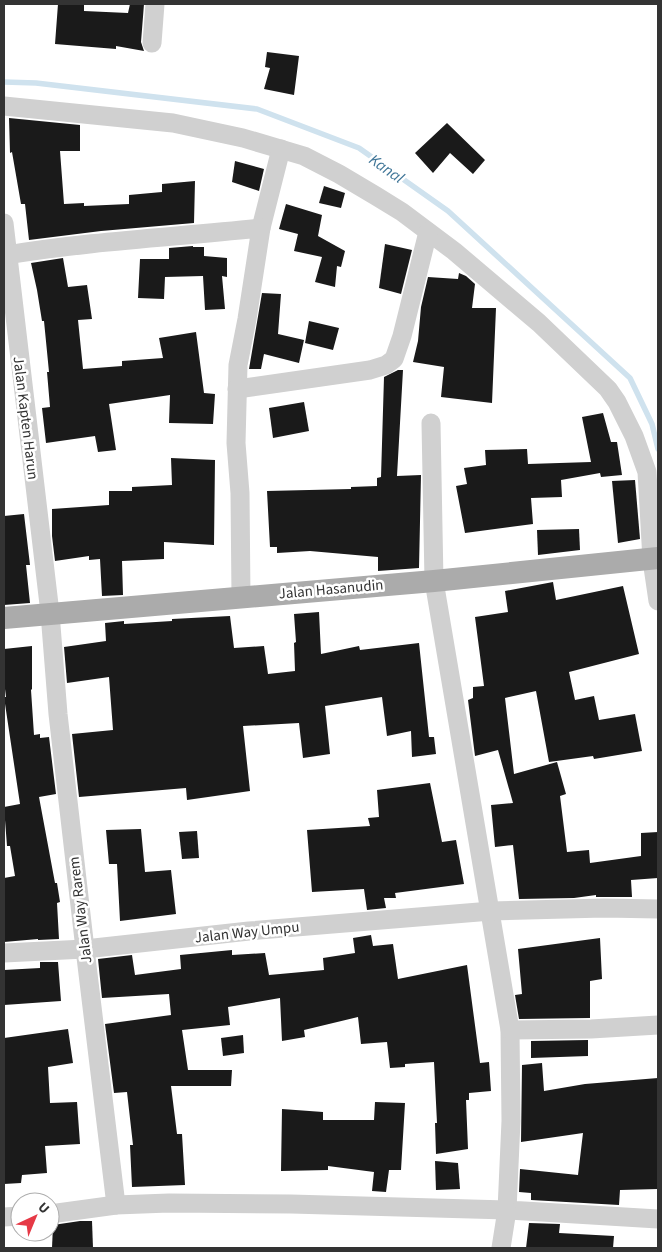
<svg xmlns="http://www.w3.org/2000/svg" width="662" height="1252" font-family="'Source Sans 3',sans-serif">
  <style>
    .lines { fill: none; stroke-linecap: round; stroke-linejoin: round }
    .stream { stroke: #cfe2ee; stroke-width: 5.5 }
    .building { fill: #1a1a1a }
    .minor { stroke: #d0d0d0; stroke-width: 19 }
    .major { stroke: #ababab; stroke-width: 22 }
    .labels { text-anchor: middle; stroke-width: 5; stroke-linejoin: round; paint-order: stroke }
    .street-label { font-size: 15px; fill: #333; stroke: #fff }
    .water-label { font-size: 16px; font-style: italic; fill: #3f7597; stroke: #fff }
  </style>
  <rect width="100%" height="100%" fill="#fff"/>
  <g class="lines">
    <path class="stream" d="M 4,82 L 36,83 L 257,109 L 359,148 L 448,211 L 630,378 L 652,424 L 658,449"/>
  </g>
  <g class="building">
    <path d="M 58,4 L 84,4 L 84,11 L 128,13 L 130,4 L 144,4 L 141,42 L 144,51 L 116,46 L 116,49 L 55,44 Z"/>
    <path d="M 267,52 L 299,56 L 294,95 L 264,89 L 270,68 L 265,67 Z"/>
    <path d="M 9,118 L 80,125 L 80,151 L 60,151 L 64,204 L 84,203 L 84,206 L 129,204 L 129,195 L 162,192 L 162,184 L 195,181 L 194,223 L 101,231 L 29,240 L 25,204 L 21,204 L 12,152 L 10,153 Z"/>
    <path d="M 447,123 L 485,160 L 473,174 L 450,153 L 433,173 L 415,153 Z"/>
    <path d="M 235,161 L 264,169 L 259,191 L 232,182 Z"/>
    <path d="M 324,186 L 345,193 L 341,208 L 319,203 Z"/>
    <path d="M 286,204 L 322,215 L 318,236 L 345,251 L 341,267 L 337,266 L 335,287 L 315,282 L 322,257 L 294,251 L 298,234 L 279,229 Z"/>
    <path d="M 385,244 L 412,250 L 401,294 L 379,288 Z"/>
    <path d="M 193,246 L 193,247 L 204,247 L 204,256 L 227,258 L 227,277 L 222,276 L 225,309 L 205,310 L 203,276 L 165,277 L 164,299 L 138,298 L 140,259 L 169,259 L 169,248 Z"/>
    <path d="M 63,258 L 68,287 L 87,285 L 92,319 L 78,320 L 83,369 L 122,366 L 122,361 L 163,358 L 159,338 L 196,332 L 204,393 L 215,394 L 213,424 L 169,423 L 170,395 L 109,404 L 116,450 L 98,452 L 95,436 L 46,443 L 42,408 L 50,407 L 47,372 L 49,372 L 44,321 L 42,321 L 37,290 L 31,263 Z"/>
    <path d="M 459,273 L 466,276 L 475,284 L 472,308 L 496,308 L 492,403 L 441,397 L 444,367 L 413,362 L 418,341 L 421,307 L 428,277 L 458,279 Z"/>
    <path d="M 262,293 L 281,294 L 278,334 L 304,340 L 299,363 L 264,354 L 261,369 L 249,369 Z"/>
    <path d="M 309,321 L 339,328 L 333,350 L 305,343 Z"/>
    <path d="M 398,370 L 403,370 L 397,476 L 421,475 L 419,568 L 378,571 L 378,557 L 310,551 L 277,553 L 277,547 L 270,547 L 267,491 L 351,489 L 351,487 L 377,486 L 377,478 L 381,477 L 384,377 Z"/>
    <path d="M 304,402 L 309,431 L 273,438 L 269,408 Z"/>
    <path d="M 603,413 L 611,442 L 617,442 L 622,475 L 601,477 L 600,473 L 561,480 L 562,497 L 531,498 L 533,524 L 465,533 L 456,486 L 467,484 L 464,468 L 486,465 L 485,450 L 527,449 L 528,464 L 591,462 L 582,417 Z"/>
    <path d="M 171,458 L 215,460 L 214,545 L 164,542 L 164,559 L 122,561 L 123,595 L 102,596 L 100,559 L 89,560 L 89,556 L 55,561 L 52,536 L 52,509 L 109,505 L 109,491 L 132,491 L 132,487 L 172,485 Z"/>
    <path d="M 635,480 L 640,539 L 618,543 L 612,481 Z"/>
    <path d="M 24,514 L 30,565 L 26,565 L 30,603 L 4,605 L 4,516 Z"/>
    <path d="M 579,529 L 580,550 L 538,555 L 537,530 Z"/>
    <path d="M 553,582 L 556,600 L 623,586 L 639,654 L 569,672 L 575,700 L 594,696 L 599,720 L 635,714 L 642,751 L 594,759 L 593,756 L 549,762 L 536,691 L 505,698 L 514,774 L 557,762 L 566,794 L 560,796 L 567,852 L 589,850 L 590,863 L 641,856 L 641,833 L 658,832 L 658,878 L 631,880 L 632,897 L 596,897 L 596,895 L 574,898 L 519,899 L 513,845 L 495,847 L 491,805 L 513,803 L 498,750 L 475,756 L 468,700 L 473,698 L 473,687 L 484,686 L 475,617 L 508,612 L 505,591 Z"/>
    <path d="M 319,612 L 321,654 L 359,646 L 360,650 L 419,643 L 429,737 L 434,737 L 436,754 L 412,757 L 411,731 L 387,736 L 382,697 L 325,706 L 330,754 L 303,758 L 299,723 L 243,726 L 250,791 L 187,800 L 186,788 L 79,797 L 72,734 L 113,730 L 109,677 L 67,683 L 64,647 L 106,641 L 105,623 L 124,621 L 124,624 L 172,621 L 172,619 L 230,616 L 234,648 L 264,646 L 268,674 L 295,671 L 294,643 L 296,642 L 294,614 Z"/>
    <path d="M 32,646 L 32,689 L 31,690 L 34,735 L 40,734 L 40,738 L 49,737 L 56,794 L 39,797 L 55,883 L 57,883 L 60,902 L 57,903 L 59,939 L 38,940 L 38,939 L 4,942 L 4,878 L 15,876 L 10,846 L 7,846 L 4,807 L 20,804 L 4,697 L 6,697 L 4,681 L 4,649 Z"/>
    <path d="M 430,783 L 442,842 L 456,840 L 464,884 L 395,893 L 396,898 L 384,898 L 386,908 L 367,910 L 364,889 L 312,892 L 307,830 L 370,826 L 368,818 L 379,817 L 377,790 Z"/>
    <path d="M 141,829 L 145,872 L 171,870 L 176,914 L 120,921 L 117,864 L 109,864 L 106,830 Z"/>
    <path d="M 197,831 L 199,858 L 182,859 L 179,832 Z"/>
    <path d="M 371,935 L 373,946 L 393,944 L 398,979 L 467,965 L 480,1063 L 489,1062 L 491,1091 L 469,1093 L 469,1100 L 466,1100 L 468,1149 L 436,1154 L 435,1123 L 437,1123 L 434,1062 L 405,1064 L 405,1067 L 390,1068 L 387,1042 L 361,1044 L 358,1017 L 304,1030 L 305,1037 L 282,1041 L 280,998 L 228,1007 L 230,1025 L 182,1030 L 188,1070 L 232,1070 L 231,1086 L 171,1086 L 177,1134 L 182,1134 L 185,1185 L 132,1187 L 130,1145 L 133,1145 L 127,1092 L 114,1093 L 105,1024 L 171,1015 L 169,994 L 102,998 L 98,959 L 132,955 L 135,975 L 181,969 L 180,955 L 232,950 L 232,955 L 265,953 L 269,975 L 324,970 L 323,958 L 355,953 L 353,938 Z"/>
    <path d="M 600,938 L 602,979 L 590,981 L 590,1018 L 519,1019 L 515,995 L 522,994 L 518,949 Z"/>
    <path d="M 40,962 L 58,962 L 61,1001 L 4,1005 L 4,970 L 40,968 Z"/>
    <path d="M 68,1029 L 73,1063 L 48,1067 L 50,1103 L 77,1102 L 80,1144 L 45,1146 L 47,1173 L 22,1175 L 21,1183 L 4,1184 L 4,1038 Z"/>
    <path d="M 243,1035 L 244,1053 L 223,1056 L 221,1038 Z"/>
    <path d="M 588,1040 L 588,1056 L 531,1058 L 531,1041 Z"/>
    <path d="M 542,1063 L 544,1091 L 585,1084 L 658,1078 L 658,1189 L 620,1190 L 619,1205 L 531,1200 L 531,1193 L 519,1192 L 520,1169 L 578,1175 L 583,1133 L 521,1142 L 522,1065 Z"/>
    <path d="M 375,1102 L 405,1103 L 401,1170 L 389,1170 L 386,1192 L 372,1191 L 374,1172 L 328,1166 L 328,1170 L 281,1171 L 282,1109 L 323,1112 L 323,1120 L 374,1120 Z"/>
    <path d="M 435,1161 L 458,1163 L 460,1189 L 436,1190 Z"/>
    <path d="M 80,1221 L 92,1221 L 93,1248 L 52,1248 L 53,1225 Z"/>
    <path d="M 529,1223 L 560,1224 L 559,1233 L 614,1236 L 613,1248 L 526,1248 Z"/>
  </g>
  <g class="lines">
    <g class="minor">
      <path d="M 152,43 L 155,4"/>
      <path d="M 4,106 L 173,123 L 243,138 L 304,156 L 339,174 L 376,196 L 402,212 L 454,251 L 539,323 L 608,389 L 617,402 L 634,436 L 647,472 L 652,560 L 658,601"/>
      <path d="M 4,223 L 50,613 L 58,714 L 85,949 L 116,1205"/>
      <path d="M 261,228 L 281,149"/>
      <path d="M 7,255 C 91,241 176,237 261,228 L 247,319 L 238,365 L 236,443 L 240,493 L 241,597"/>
      <path d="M 237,389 L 370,370 L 386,365 L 394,359 L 402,336 L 428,232"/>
      <path d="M 431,423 L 434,581 L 510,1030 L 511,1121 L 507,1210 L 658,1219"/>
      <path d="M 4,953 L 85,949 L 249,931 L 491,911 L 604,908 L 658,909"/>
      <path d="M 510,1030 L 591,1029 L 658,1025"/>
      <path d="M 50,1214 L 116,1205 L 169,1203 L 291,1204 L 507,1210 L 501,1248"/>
      <path d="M 4,1217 L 20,1216"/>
    </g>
    <path class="major" d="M 4,618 L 434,581 L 658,558"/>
  </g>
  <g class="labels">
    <g class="street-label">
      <text transform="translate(26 418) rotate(83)" y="5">Jalan Kapten Harun</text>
      <text transform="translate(331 589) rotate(-5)" y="5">Jalan Hasanudin</text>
      <text transform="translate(80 910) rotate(-97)" y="5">Jalan Way Rarem</text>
      <text transform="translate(247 932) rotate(-6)" y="5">Jalan Way Umpu</text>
    </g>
    <g class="water-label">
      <text transform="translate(387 168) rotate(35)" y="6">Kanal</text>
    </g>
  </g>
  <rect width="662" height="1252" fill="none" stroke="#333333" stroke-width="10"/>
  <g transform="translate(35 1217) rotate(44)"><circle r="24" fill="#ffffff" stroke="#adadad"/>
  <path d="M0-4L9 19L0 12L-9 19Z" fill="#e63946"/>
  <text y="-8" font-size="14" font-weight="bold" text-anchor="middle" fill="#333333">U</text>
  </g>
</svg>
